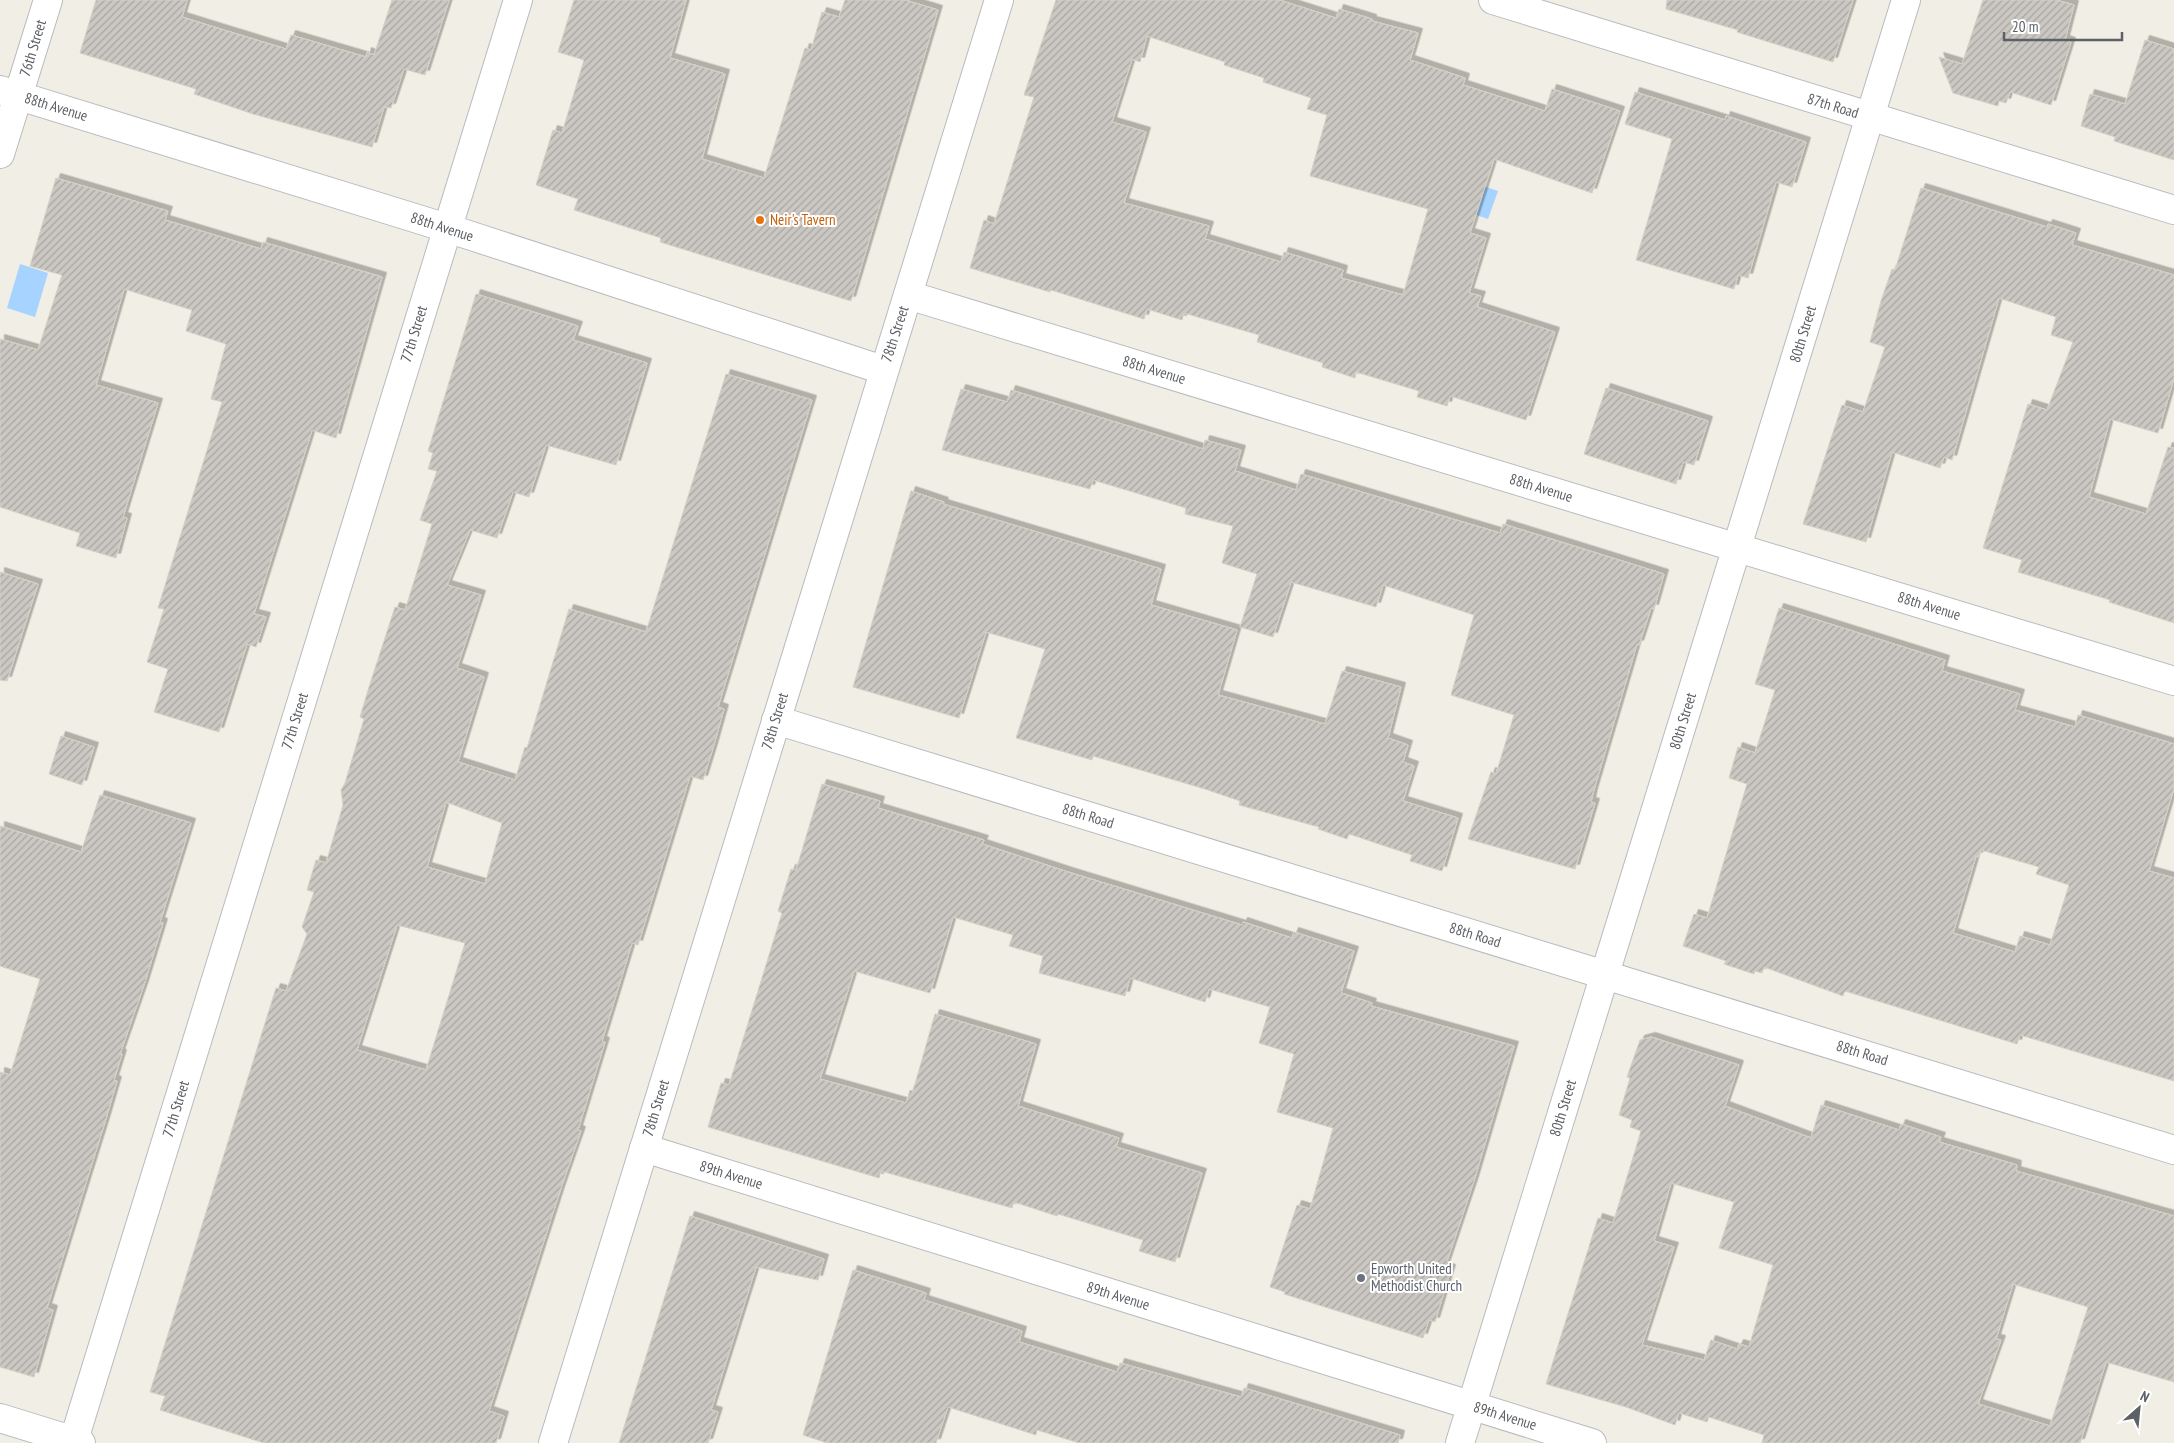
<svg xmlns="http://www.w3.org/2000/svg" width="2174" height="1443" font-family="'PT Sans Narrow',sans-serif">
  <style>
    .water { fill: #a6d3ff }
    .building { fill: url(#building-hatch); stroke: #d5d0c3; fill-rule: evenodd; filter: url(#shadow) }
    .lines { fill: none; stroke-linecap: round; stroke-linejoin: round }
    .street-casing { stroke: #b8bbbf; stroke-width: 30 }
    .street { stroke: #fff; stroke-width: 28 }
    .food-dot { fill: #e8710a; stroke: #fff; stroke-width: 2 }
    .worship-dot { fill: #6b7280; stroke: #fff; stroke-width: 2 }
    .labels { text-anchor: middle; stroke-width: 4; stroke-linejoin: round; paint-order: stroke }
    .street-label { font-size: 15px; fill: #5d6166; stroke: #fff }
    .food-label { font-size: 15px; fill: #c56008; stroke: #fff; text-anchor: start }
    .worship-label { font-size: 15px; fill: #5b616d; stroke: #fff; text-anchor: start }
  </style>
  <defs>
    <pattern id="building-hatch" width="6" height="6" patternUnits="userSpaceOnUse" patternTransform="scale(1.25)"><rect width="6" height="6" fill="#cbc8c3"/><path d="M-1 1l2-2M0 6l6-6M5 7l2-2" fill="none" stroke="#a8a6a2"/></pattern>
    <filter id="shadow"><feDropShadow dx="4.5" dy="-4.5" stdDeviation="0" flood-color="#0004"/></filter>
  </defs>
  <rect width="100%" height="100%" fill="#f0eee5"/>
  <g class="water">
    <path d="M 1448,174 L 1498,191 L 1488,219 L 1438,202 Z"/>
    <path d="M 20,264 L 48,273 L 35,317 L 7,308 Z"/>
  </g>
  <g class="building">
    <path d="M 96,0 L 187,0 L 182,17 L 214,27 L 286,49 L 291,35 L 366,57 L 367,52 L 374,55 L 392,0 L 449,0 L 425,75 L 404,69 L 391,108 L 384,107 L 372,147 L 253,114 L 194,94 L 196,89 L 80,53 Z"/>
    <path d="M 574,0 L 686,0 L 670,58 L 725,74 L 702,159 L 764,178 L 805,48 L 811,50 L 822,12 L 839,17 L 845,0 L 905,0 L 938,10 L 851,301 L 660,242 L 661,238 L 574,210 L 578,199 L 536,185 L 553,130 L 562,133 L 584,60 L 558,52 Z"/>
    <path d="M 1056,0 L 1279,0 L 1336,18 L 1339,9 L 1372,19 L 1372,21 L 1418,33 L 1410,60 L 1465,78 L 1463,85 L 1545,111 L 1552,89 L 1620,111 L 1592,193 L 1494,159 L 1470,233 L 1486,238 L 1469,293 L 1481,296 L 1477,307 L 1555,332 L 1526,420 L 1450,396 L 1447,406 L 1417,397 L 1419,391 L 1356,372 L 1355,378 L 1322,367 L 1323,363 L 1257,342 L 1259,335 L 1184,313 L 1182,320 L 1147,309 L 1144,319 L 1051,290 L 1050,292 L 970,268 L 984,220 L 994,224 L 1034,97 L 1024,95 ZM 1147,36 L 1225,62 L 1224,65 L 1264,78 L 1263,82 L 1311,98 L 1307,109 L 1327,115 L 1310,176 L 1428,209 L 1403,295 L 1341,278 L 1343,270 L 1284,252 L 1281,262 L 1205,239 L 1209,226 L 1124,203 L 1146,132 L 1112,122 L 1132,59 L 1140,62 Z"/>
    <path d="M 1667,0 L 1853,0 L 1833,62 L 1737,32 L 1738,30 L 1666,9 Z"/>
    <path d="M 1983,0 L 2056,0 L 2074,5 L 2065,40 L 2071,42 L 2051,105 L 2010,92 L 2006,103 L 1999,101 L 1998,106 L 1953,93 L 1939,57 L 1962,64 Z"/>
    <path d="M 2145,40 L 2174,49 L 2174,160 L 2114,141 L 2115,137 L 2081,126 L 2090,94 L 2125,104 Z"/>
    <path d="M 1635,92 L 1725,120 L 1726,116 L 1806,142 L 1792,187 L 1776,182 L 1748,278 L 1738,275 L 1734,289 L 1636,260 L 1672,139 L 1625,124 Z"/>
    <path d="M 56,178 L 168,211 L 165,220 L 261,249 L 263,242 L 382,277 L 336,438 L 312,430 L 254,614 L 266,617 L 256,647 L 247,644 L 219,732 L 154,712 L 168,669 L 147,662 L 164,609 L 158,608 L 222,402 L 211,399 L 226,344 L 186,331 L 192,310 L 124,289 L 96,385 L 158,403 L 123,517 L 127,518 L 116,558 L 76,546 L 80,533 L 0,507 L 0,339 L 38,350 L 62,275 L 30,266 Z"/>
    <path d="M 1921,188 L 2047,227 L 2048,224 L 2076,233 L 2072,245 L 2174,275 L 2174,378 L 2158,433 L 2110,419 L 2089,497 L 2146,514 L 2168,447 L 2174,448 L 2174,623 L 2109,602 L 2110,600 L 2018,572 L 2022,560 L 1983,548 L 2028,404 L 2047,410 L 2073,342 L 2051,335 L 2056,317 L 1999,298 L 1952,460 L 1944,457 L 1940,468 L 1892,452 L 1866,542 L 1803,524 L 1842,405 L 1863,412 L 1885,347 L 1870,342 L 1881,301 L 1892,269 L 1895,270 Z"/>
    <path d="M 476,294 L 578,326 L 573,340 L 647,363 L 616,465 L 546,445 L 529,497 L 513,492 L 497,538 L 470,530 L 447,585 L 481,595 L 457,668 L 484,677 L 458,762 L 515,780 L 525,747 L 527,748 L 569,609 L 646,632 L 726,374 L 812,400 L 718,707 L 724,709 L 713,748 L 703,780 L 690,776 L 638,945 L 632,943 L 602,1041 L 605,1042 L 578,1130 L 581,1131 L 561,1188 L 489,1411 L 504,1416 L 496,1443 L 264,1443 L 160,1410 L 165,1396 L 150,1392 L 276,988 L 286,991 L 307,934 L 302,927 L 314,892 L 307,890 L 316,860 L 326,863 L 343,805 L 341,790 L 345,783 L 364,719 L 360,717 L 369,687 L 395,607 L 405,610 L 432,524 L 420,520 L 437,471 L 428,469 L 433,453 L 428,451 ZM 446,802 L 502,823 L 485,884 L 427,867 ZM 397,925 L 465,943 L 426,1070 L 357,1050 Z"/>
    <path d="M 1606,388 L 1708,421 L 1694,465 L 1683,462 L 1676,484 L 1584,454 Z"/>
    <path d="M 961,389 L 1007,402 L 1011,390 L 1203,449 L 1205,440 L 1241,450 L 1235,471 L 1296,490 L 1301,474 L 1500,533 L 1503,524 L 1664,574 L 1654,609 L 1651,608 L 1639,645 L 1637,644 L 1617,712 L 1593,793 L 1591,802 L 1595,803 L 1575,869 L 1468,839 L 1491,772 L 1496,774 L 1514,715 L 1451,695 L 1474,615 L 1383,585 L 1376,607 L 1291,582 L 1273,637 L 1240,627 L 1257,574 L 1222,563 L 1233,526 L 1185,514 L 1186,508 L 1093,480 L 1090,489 L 942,450 Z"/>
    <path d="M 911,491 L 944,502 L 943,504 L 1161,569 L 1151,605 L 1237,630 L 1218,695 L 1325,724 L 1342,671 L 1401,687 L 1388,738 L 1408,745 L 1403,762 L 1414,766 L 1403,801 L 1458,818 L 1442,871 L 1410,861 L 1412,855 L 1349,834 L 1347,839 L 1318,829 L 1319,827 L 1239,805 L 1240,801 L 1205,789 L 1093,756 L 1092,760 L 1016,738 L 1045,649 L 986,632 L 959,718 L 853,687 Z"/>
    <path d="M 0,572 L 38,584 L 7,681 L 0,680 Z"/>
    <path d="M 1779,608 L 1945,660 L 1942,671 L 2020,694 L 2015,710 L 2075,727 L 2078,715 L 2174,744 L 2174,788 L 2149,871 L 2174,878 L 2174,1081 L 2020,1035 L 2017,1044 L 1845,991 L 1843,996 L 1764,967 L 1762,973 L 1755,971 L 1754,974 L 1724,964 L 1726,961 L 1683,946 L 1694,914 L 1707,918 L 1747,784 L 1729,778 L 1738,747 L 1755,753 L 1775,690 L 1755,684 ZM 1981,850 L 2039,867 L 2036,874 L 2069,885 L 2050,945 L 2020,936 L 2015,952 L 1953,933 L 1976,856 L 1978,857 Z"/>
    <path d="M 61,736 L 94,747 L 82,785 L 49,774 Z"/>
    <path d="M 822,784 L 880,801 L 878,808 L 984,840 L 982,844 L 1068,872 L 1242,925 L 1243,922 L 1292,938 L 1294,932 L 1354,951 L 1341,993 L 1372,1003 L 1371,1006 L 1514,1046 L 1474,1181 L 1445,1267 L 1451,1269 L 1435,1322 L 1429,1320 L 1423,1338 L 1284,1294 L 1285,1292 L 1270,1287 L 1297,1205 L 1310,1209 L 1333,1128 L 1277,1112 L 1294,1054 L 1259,1043 L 1270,1007 L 1209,989 L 1205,1002 L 1130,978 L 1125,996 L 1039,973 L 1043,956 L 1009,946 L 1013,935 L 953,917 L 930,993 L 854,971 L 820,1079 L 906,1103 L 910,1090 L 913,1091 L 935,1014 L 1036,1044 L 1018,1106 L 1119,1138 L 1116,1147 L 1202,1173 L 1175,1262 L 1139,1251 L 1143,1240 L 1058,1214 L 1057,1216 L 1014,1202 L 1012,1208 L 881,1171 L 879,1178 L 708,1127 L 721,1083 L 729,1085 L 782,913 L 778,911 L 791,869 L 796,870 Z"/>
    <path d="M 100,795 L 191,823 L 160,922 L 163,923 L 144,985 L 120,1054 L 122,1054 L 114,1080 L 117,1081 L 105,1122 L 47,1308 L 53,1310 L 34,1377 L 0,1367 L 0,1072 L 10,1075 L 40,979 L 0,966 L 0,826 L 81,852 Z"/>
    <path d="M 1651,1037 L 1739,1065 L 1725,1106 L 1811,1138 L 1821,1105 L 1899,1130 L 1901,1124 L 1941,1137 L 1939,1142 L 2017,1165 L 2016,1171 L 2174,1216 L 2174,1382 L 2106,1362 L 2080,1443 L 1762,1443 L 1764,1435 L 1709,1417 L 1707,1422 L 1679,1413 L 1675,1425 L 1626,1407 L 1546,1384 L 1598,1218 L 1613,1223 L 1641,1131 L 1630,1127 L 1632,1120 L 1619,1115 L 1630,1078 L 1627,1077 L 1640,1040 ZM 1671,1183 L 1734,1202 L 1719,1248 L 1773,1265 L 1749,1347 L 1739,1344 L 1737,1349 L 1711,1340 L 1704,1360 L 1642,1345 L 1674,1247 L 1654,1241 ZM 2013,1284 L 2088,1307 L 2050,1426 L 1978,1404 L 2001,1340 L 1996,1339 Z"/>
    <path d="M 690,1216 L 824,1259 L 818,1280 L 756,1267 L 711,1410 L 718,1412 L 708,1443 L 619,1443 Z"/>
    <path d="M 853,1270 L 926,1293 L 924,1300 L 1022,1331 L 1019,1342 L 1117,1372 L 1120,1363 L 1241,1397 L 1244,1388 L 1400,1435 L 1398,1443 L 1079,1443 L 1037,1430 L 1036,1435 L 948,1407 L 936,1443 L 827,1443 L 803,1435 Z"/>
  </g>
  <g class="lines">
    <g class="street-casing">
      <g id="street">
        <path d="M 1493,0 L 2174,210"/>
        <path d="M 0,90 L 447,228 L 883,370"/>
        <path d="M 0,154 L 48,0"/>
        <path d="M 908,295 L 2174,681"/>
        <path d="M 776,720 L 2174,1150"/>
        <path d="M 644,1148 L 1592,1443"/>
        <path d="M 0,1418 L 81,1443"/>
        <path d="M 73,1443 L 518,0"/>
        <path d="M 553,1443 L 999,0"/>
        <path d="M 1460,1443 L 1906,0"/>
      </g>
    </g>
    <use href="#street" class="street"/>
  </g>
  <circle class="food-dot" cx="760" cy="220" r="5"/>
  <circle class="worship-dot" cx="1361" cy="1278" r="5"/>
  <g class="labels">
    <g class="street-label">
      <text transform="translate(33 48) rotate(-73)" y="5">76th Street</text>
      <text transform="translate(1833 106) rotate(17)" y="5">87th Road</text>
      <text transform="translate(56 107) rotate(17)" y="5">88th Avenue</text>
      <text transform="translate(442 227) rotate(18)" y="5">88th Avenue</text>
      <text transform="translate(414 334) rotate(-73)" y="5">77th Street</text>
      <text transform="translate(895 334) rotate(-72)" y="5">78th Street</text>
      <text transform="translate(1803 334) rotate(-73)" y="5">80th Street</text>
      <text transform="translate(1154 370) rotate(17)" y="5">88th Avenue</text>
      <text transform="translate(1541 488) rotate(17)" y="5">88th Avenue</text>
      <text transform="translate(1929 606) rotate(17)" y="5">88th Avenue</text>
      <text transform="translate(295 721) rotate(-73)" y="5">77th Street</text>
      <text transform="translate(775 721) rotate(-73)" y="5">78th Street</text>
      <text transform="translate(1683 721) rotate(-73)" y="5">80th Street</text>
      <text transform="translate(1088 816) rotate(17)" y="5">88th Road</text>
      <text transform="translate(1475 935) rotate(17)" y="5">88th Road</text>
      <text transform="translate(1862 1053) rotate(17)" y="5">88th Road</text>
      <text transform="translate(656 1108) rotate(-73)" y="5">78th Street</text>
      <text transform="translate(1563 1108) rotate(-73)" y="5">80th Street</text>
      <text transform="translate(176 1109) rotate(-73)" y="5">77th Street</text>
      <text transform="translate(731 1175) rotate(17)" y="5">89th Avenue</text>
      <text transform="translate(1118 1296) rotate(17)" y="5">89th Avenue</text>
      <text transform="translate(1505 1416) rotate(17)" y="5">89th Avenue</text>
    </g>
    <g class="food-label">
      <text x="770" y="225">Neir's Tavern</text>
    </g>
    <g class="worship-label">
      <text x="1371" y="1274">Epworth United<tspan x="1371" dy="17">Methodist Church</tspan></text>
    </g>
  </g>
  <g transform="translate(2139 1408) rotate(27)" stroke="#ffffff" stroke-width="4" paint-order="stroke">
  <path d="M0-4L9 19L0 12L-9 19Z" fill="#5d6166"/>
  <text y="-8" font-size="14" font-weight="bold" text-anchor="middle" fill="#5d6166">N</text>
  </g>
  <path d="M2004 32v8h118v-8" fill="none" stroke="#5d6166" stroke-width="2.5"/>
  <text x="2012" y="32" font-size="15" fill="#5d6166" stroke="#ffffff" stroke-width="4" paint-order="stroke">20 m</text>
</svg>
